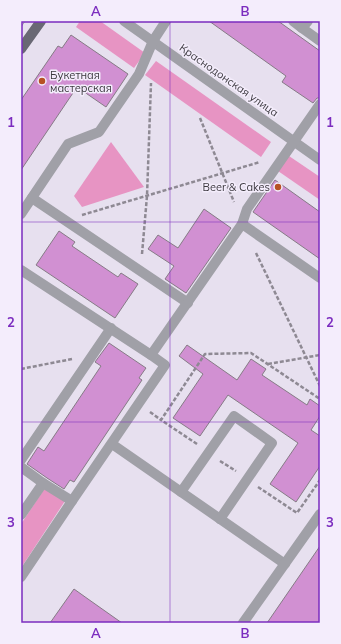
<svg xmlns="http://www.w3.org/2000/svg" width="341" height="644" font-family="Mulish,sans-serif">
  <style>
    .green { fill: #e794c3 }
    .building { fill: #d190d2; stroke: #867b86 }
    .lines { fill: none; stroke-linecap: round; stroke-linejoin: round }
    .path { stroke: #8e8993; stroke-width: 2.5; stroke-dasharray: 4 2; stroke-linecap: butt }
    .minor { stroke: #a0a0a7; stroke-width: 10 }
    .major { stroke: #696874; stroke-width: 10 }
    .tram { stroke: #9a95a0; stroke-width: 1 }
    .grid { fill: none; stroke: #7b2cbf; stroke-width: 1; stroke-opacity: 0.55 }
    .poi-dot { fill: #b75124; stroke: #f4edfc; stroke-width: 1.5 }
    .labels { text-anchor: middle; stroke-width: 3; stroke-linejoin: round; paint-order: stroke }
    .poi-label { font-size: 11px; fill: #3d3a40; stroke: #f4edfc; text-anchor: start }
    .street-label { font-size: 11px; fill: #3d3a40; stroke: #f4edfc }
    .neatline { fill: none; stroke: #7b2cbf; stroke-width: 1.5 }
    .grid-label { font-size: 13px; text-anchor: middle; font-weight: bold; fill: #7b2cbf }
  </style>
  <rect width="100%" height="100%" fill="#e7e0ef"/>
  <g class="green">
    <path d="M 80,21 L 100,21 L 145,53 L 134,68 L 76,27 Z"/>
    <path d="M 156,61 L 271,142 L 261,157 L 145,75 Z"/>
    <path d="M 111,142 L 144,187 L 82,207 L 74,196 Z"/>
    <path d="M 289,156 L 320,177 L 320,200 L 278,171 Z"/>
    <path d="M 45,488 L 65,501 L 21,568 L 21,524 Z"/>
  </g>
  <g class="building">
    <path d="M 209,21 L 278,21 L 320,51 L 320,98 L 317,98 L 313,103 L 282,82 L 286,76 Z"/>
    <path d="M 71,35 L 128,74 L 106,107 L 77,87 L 21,170 L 21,100 L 58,46 L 62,48 Z"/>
    <path d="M 275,180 L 320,212 L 320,259 L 253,212 Z"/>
    <path d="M 204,209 L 231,228 L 186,293 L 165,279 L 174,266 L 148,249 L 158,235 L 178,248 Z"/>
    <path d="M 59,231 L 75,242 L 72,246 L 118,277 L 121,273 L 138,284 L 115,318 L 36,265 Z"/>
    <path d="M 109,343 L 146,368 L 139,378 L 142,380 L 74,482 L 70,480 L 64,489 L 47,478 L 27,464 L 38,447 L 44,451 L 101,366 L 95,362 Z"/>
    <path d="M 187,345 L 237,380 L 251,359 L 266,369 L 262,375 L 307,405 L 310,399 L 320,406 L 320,416 L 311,430 L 320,436 L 320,466 L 296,502 L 270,484 L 298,443 L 228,395 L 200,436 L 173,418 L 203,374 L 179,356 Z"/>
    <path d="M 320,546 L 320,623 L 267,623 Z"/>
    <path d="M 74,589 L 88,599 L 122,623 L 50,623 Z"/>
  </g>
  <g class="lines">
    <g class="path">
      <path d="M 200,118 L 234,202"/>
      <path d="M 82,215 L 260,162"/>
      <path d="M 256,253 L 320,386"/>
      <path d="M 142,254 L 147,196 L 151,83"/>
      <path d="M 268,364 L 320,355"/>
      <path d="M 21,369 L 72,359"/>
      <path d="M 150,412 L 161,420"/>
      <path d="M 197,444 L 161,420 L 205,354 L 251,353 L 320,399"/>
      <path d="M 220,461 L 236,471"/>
      <path d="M 258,487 L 297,513 L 320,480"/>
    </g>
    <g class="minor">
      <path d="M 124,21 L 320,160"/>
      <path d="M 293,21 L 302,28"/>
      <path d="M 308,21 L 302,28 L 320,41"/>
      <path d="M 32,198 L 188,303"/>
      <path d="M 21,214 L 68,144 L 99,132 L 139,74 L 153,41 L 166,21"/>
      <path d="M 242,224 L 320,278"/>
      <path d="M 21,270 L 151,355"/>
      <path d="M 112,444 L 285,564"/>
      <path d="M 21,460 L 111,328"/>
      <path d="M 21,467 L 43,483"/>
      <path d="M 181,492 L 234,416 L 272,443 L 220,519"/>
      <path d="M 21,515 L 43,483 L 72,501 L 165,365 L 151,355 L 242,224 L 247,209 L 320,104"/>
      <path d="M 21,577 L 72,501"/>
      <path d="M 243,623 L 320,514"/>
    </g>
    <path class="major" d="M 21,49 L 41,21"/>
    <path class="tram" d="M 21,27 L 25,21"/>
  </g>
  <path class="grid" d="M 170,21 L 170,623M 21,222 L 320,222M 21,422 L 320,422"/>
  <g class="poi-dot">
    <circle cx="42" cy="81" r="4"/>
    <circle cx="278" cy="187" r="4"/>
  </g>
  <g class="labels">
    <g class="poi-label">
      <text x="50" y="79">Букетная<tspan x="50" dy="13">мастерская</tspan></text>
      <text x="270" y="191" text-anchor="end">Beer &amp; Cakes</text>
    </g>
    <g class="street-label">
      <text transform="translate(229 80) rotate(35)" y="4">Краснодонская улица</text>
    </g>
  </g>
  <rect width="341" height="644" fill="none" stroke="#f4edfc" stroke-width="44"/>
  <rect x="22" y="22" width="297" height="600" class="neatline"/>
  <g class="grid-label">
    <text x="96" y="16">A</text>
    <text x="245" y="16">B</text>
    <text x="11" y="127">1</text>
    <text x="330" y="127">1</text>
    <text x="11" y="327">2</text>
    <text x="330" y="327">2</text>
    <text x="11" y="527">3</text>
    <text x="330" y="527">3</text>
    <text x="96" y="638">A</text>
    <text x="245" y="638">B</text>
  </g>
</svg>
